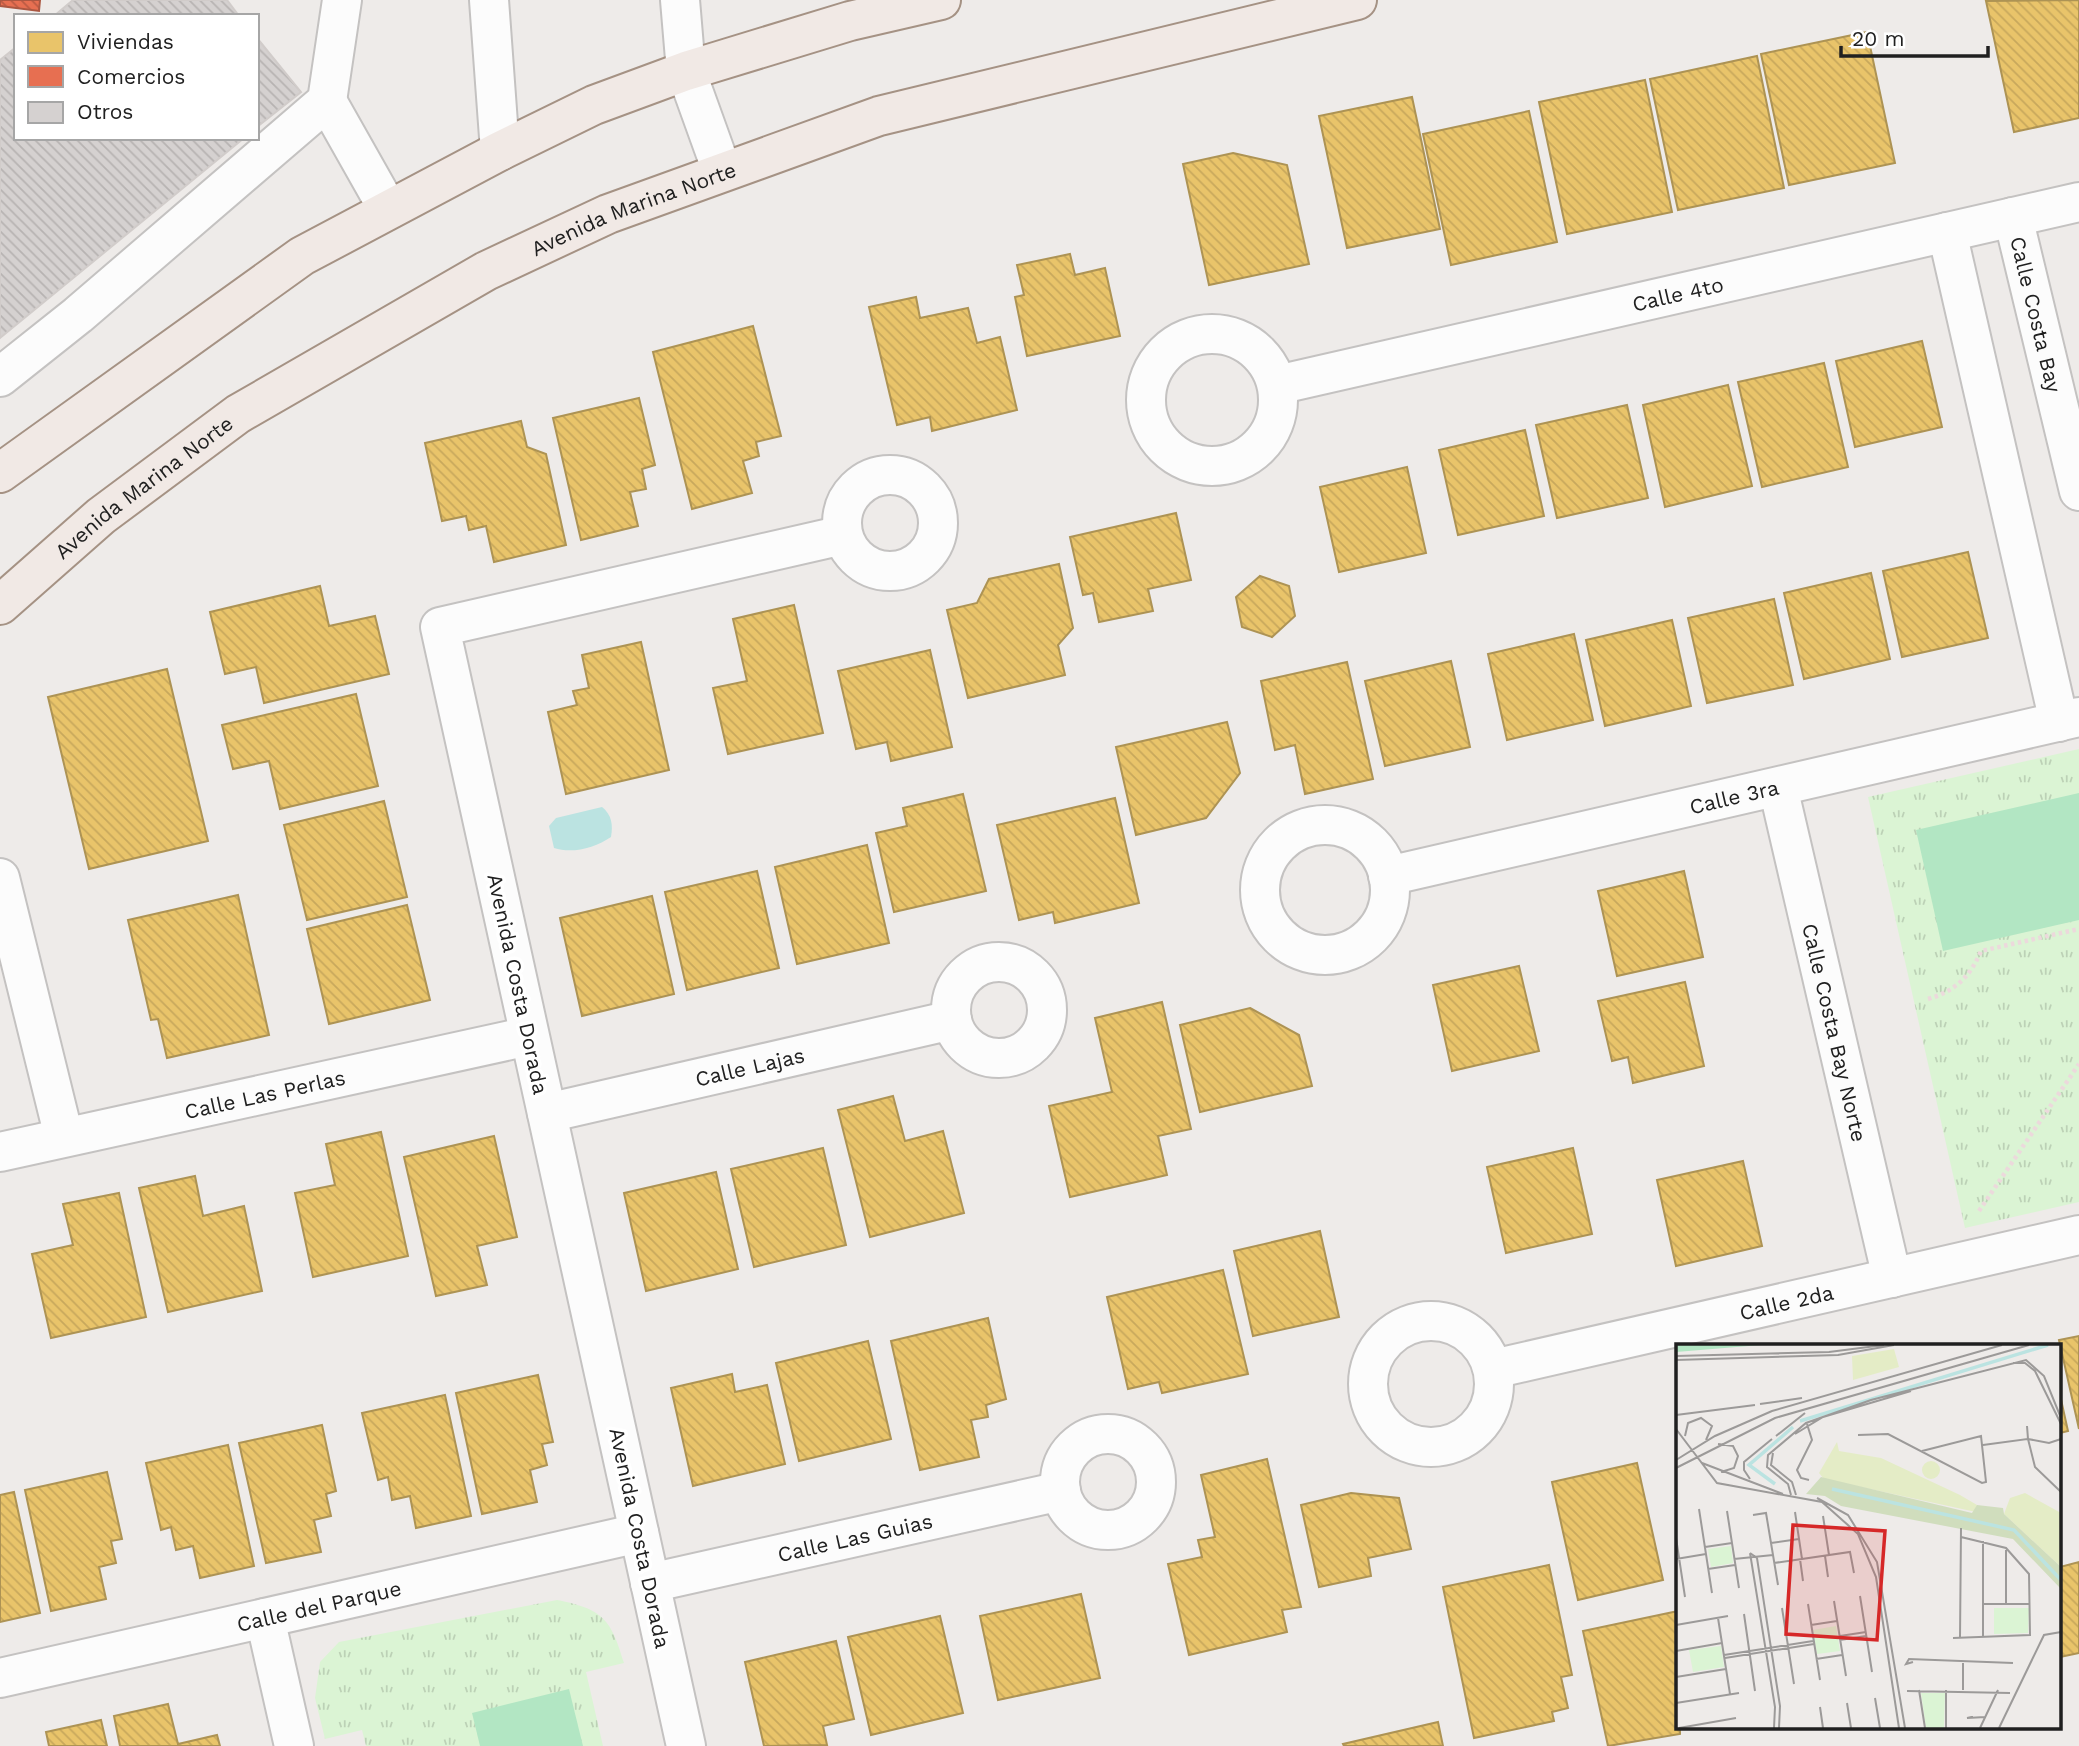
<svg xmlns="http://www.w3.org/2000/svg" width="2079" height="1746" font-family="'Work Sans',sans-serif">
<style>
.park{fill:url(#park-tufts)}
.pitch{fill:#b2e6c3}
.water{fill:#bbe3e1}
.homes{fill:url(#homes-back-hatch);stroke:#ad9354;stroke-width:2}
.shops{fill:url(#shops-back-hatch);stroke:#ab5742;stroke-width:2}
.building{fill:url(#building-back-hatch);stroke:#d1ccca;stroke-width:2}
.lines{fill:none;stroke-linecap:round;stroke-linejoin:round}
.minor-casing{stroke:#c4c2c1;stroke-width:42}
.major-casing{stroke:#a59284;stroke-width:42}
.path{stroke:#ecd9dc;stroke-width:4.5;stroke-dasharray:3.5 3.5;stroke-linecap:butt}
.minor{stroke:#fcfcfc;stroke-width:38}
.major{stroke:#f1e9e5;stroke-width:38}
.labels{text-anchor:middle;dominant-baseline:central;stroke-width:7;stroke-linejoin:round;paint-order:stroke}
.street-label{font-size:21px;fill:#202020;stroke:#fff}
.inset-river{fill:none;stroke:#bbe3e1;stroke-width:3.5}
.inset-road{fill:none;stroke:#9c9a99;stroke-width:2}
.view{fill:#d62828;fill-opacity:0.15;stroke:#d62828;stroke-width:3.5}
.inset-edge{fill:none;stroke:#202020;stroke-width:3.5}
</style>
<defs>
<pattern id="park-tufts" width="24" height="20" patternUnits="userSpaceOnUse" patternTransform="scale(1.75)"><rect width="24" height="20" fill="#dbf4d4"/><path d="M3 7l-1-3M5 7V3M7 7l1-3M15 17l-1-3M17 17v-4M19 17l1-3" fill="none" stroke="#bcd1b6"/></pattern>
<pattern id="homes-back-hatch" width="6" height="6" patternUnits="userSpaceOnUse" patternTransform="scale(1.75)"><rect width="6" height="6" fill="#e9c46a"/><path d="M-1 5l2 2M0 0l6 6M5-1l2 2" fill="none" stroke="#c8a85c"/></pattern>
<pattern id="shops-back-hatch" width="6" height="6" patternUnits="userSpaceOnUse" patternTransform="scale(1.75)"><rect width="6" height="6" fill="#e76f51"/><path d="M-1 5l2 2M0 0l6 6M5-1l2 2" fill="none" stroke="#bb5b43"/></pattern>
<pattern id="building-back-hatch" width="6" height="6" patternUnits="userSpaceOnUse" patternTransform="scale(1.75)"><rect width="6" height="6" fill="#d5d1d0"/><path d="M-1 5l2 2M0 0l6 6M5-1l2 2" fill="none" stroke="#b7b3b2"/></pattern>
</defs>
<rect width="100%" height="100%" fill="#eeebe9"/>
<g class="park">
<path d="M2079,749V1202L1965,1228L1868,797Z"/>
<path d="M557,1600C603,1609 611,1619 624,1663L586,1672L603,1746H366L362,1730L325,1739L315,1698L320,1662L339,1642Z"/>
</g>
<g class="pitch">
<path d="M2079,793V920L1943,951L1916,830Z"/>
<path d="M569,1689L583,1746H480L472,1713Z"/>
</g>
<path class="water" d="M602,807C612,815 613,825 611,837C595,848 572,854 554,848L549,826L556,818Z"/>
<g class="homes">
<path d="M2079,0V118L2014,132L1986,1Z"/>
<path d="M1867,32L1895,163L1789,185L1761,54Z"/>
<path d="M1757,56L1784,188L1678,210L1650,79Z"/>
<path d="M1645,80L1672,212L1567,234L1539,102Z"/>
<path d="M1412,97L1440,229L1347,248L1319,116Z"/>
<path d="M1529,111L1557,242L1451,265L1423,134Z"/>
<path d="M1233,153L1287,165L1309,264L1209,285L1183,164Z"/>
<path d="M1070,254L1075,275L1105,268L1120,336L1027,356L1015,297L1024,295L1017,265Z"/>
<path d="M916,297L920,318L968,308L977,343L1000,337L1017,410L932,431L930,417L897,425L869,307Z"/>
<path d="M753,326L781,436L756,442L759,456L743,461L752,493L692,509L653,352Z"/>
<path d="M1922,341L1942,427L1855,447L1836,361Z"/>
<path d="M1824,363L1848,467L1762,487L1738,382Z"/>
<path d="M1728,385L1752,486L1665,507L1643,405Z"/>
<path d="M639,398L655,465L642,469L646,489L630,492L638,526L581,540L553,418Z"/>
<path d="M1627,405L1648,498L1557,518L1536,425Z"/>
<path d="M521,421L527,447L546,454L566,545L494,562L486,526L469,530L466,516L442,521L425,443Z"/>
<path d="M1525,430L1544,516L1458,535L1439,450Z"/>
<path d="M1407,467L1426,553L1339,572L1320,487Z"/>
<path d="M1176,513L1191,580L1148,589L1153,611L1099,622L1093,593L1083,595L1070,537Z"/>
<path d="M1968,552L1988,638L1902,657L1883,571Z"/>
<path d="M1059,564L1073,628L1058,645L1065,675L968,698L947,610L977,603L989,579Z"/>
<path d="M1871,573L1890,659L1804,679L1784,593Z"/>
<path d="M1260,576L1289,586L1295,616L1272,637L1242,627L1236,597Z"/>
<path d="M320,586L329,626L375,616L389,674L264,703L256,667L225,674L210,612Z"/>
<path d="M1774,599L1793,685L1707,703L1688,618Z"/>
<path d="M794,605L823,733L728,754L713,688L747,681L733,619Z"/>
<path d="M1672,620L1691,706L1605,726L1586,640Z"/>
<path d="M1574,634L1593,720L1507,740L1488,654Z"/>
<path d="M641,642L669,770L566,794L548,712L577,705L573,691L589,688L582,655Z"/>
<path d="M930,650L952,747L891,761L887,742L856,749L838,671Z"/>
<path d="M1451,661L1470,747L1385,766L1365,681Z"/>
<path d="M1347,662L1373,779L1305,794L1295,745L1275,750L1261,681Z"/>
<path d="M167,669L208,841L89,869L48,697Z"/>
<path d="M356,694L378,786L280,809L269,761L233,769L222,725Z"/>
<path d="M1227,722L1240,773L1206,818L1136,835L1116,747Z"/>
<path d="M963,794L986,891L894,912L876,833L907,826L903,808Z"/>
<path d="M1115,798L1139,903L1055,923L1053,912L1019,920L997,825Z"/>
<path d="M384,801L407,897L307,920L284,825Z"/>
<path d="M867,845L889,943L797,964L775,867Z"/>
<path d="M757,871L779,968L687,990L665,892Z"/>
<path d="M1684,871L1703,957L1617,976L1598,891Z"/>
<path d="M238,895L269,1035L167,1058L158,1019L151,1020L128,920Z"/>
<path d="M652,896L674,994L582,1016L560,918Z"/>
<path d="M407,905L430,1000L329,1024L307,929Z"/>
<path d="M1519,966L1539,1051L1452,1071L1433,985Z"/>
<path d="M1685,982L1704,1066L1633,1083L1628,1057L1612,1061L1598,1001Z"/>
<path d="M1162,1002L1191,1129L1158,1136L1167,1175L1070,1197L1049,1106L1112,1092L1095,1018Z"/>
<path d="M1250,1008L1299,1035L1312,1086L1200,1112L1180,1025Z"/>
<path d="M893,1096L905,1141L943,1131L964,1213L870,1237L838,1110Z"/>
<path d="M381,1132L408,1256L313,1277L295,1193L335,1185L326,1144Z"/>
<path d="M494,1136L517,1237L477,1246L487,1285L436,1296L404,1157Z"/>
<path d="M823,1148L846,1245L754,1267L731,1169Z"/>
<path d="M1573,1148L1592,1234L1506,1253L1487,1167Z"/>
<path d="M1743,1161L1762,1246L1676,1266L1657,1180Z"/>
<path d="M716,1172L738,1269L646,1291L624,1193Z"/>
<path d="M195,1176L203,1216L244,1206L262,1291L168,1312L139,1188Z"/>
<path d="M119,1193L146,1317L51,1338L32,1254L73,1245L63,1204Z"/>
<path d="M1320,1231L1339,1317L1253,1336L1234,1251Z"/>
<path d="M1223,1270L1248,1374L1162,1393L1159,1382L1128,1389L1107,1297Z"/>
<path d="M988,1318L1006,1399L986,1405L988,1417L971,1420L979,1457L920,1470L891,1341Z"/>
<path d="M2079,1336V1429L2059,1340Z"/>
<path d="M868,1341L891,1439L799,1461L776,1363Z"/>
<path d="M732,1374L735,1392L767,1385L785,1464L693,1486L671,1388Z"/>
<path d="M538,1375L553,1442L542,1444L547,1465L530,1470L537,1502L482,1514L456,1393Z"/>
<path d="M445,1395L471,1516L416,1528L410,1496L392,1500L388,1477L378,1480L362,1413Z"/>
<path d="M2060,1395L2068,1431L2060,1433Z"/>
<path d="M322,1425L336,1491L326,1494L331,1516L314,1520L321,1552L266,1563L239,1443Z"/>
<path d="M228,1445L254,1566L200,1578L193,1546L176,1550L171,1527L161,1530L146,1463Z"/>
<path d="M1267,1459L1301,1607L1282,1610L1287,1632L1189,1655L1168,1564L1202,1557L1198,1540L1215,1537L1201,1475Z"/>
<path d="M1637,1463L1663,1580L1578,1600L1552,1482Z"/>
<path d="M107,1472L122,1539L111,1541L116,1563L99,1567L106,1599L51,1611L25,1490Z"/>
<path d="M14,1492L40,1613L0,1622V1495Z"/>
<path d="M1351,1493L1399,1498L1411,1549L1368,1558L1371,1576L1319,1587L1301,1505Z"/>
<path d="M2079,1562V1653L2060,1657V1567Z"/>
<path d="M1549,1565L1572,1675L1561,1677L1568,1708L1552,1712L1554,1721L1474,1738L1443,1587Z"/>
<path d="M1081,1594L1100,1678L998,1700L980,1616Z"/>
<path d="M1678,1611L1680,1734L1608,1746L1583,1631Z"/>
<path d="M940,1616L963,1713L871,1735L848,1637Z"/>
<path d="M836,1641L854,1719L823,1726L827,1745L764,1746L745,1662Z"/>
<path d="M168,1704L178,1744L217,1735L220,1746H120L114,1716Z"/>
<path d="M101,1720L107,1746H49L46,1732Z"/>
<path d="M1438,1722L1443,1746H1344L1343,1744Z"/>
</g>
<path class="shops" d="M0,0H40L39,11L0,6Z"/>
<g class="building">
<path d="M73,0H227L239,16H54Z"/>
<path d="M257,38L301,92L257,127Z"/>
<path d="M16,47V138H244L0,338V60Z"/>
</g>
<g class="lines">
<g class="minor-casing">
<g id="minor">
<path d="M489,0L500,151"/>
<path d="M680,0L686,71L722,171"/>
<path d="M327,101L388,209"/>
<path id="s1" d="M2013,217L2079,491"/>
<path d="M1947,232L2059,722"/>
<circle cx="1212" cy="400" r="66"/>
<path d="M0,377L78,315L327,101L342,0"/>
<path id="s2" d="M1277,385L2079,202"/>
<circle cx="890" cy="523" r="48"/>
<path id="s3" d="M1778,787L1892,1278"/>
<circle cx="1325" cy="890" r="65"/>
<path id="s4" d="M1388,876L2079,717"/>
<path d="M0,878L64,1137"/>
<circle cx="999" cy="1010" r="48"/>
<path id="s5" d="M547,1113L952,1020"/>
<path id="s6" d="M0,1152L529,1036"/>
<circle cx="1431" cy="1384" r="63"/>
<path id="s7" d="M1493,1369L2079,1235"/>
<circle cx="1108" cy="1482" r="48"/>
<path id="s8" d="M650,1583L1061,1491"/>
<path d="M265,1618L294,1746"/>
<path id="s9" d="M0,1678L639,1533"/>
<path d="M686,1746L440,627L843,535"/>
</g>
</g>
<g class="major-casing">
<g id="major">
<path d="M0,473L302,256L500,151L594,105L686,71L850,21L941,0"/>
<path id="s10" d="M0,605L101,516L238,414L486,271L608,214L879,116L1357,0"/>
</g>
</g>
<g class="path">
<path d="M1928,999C1955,991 1970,977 1981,951L2079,929"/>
<path d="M1979,1211L2079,1064"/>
</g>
<use href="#minor" class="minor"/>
<use href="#major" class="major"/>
</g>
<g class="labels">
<g class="street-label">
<text stroke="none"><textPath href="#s10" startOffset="752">Avenida Marina Norte</textPath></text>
<text stroke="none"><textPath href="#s2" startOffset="411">Calle 4to</textPath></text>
<text stroke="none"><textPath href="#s1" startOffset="100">Calle Costa Bay</textPath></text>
<text stroke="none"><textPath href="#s10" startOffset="186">Avenida Marina Norte</textPath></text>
<text stroke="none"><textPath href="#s4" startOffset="355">Calle 3ra</textPath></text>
<text transform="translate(518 984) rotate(78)">Avenida Costa Dorada</text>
<text stroke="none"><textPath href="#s3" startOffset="252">Calle Costa Bay Norte</textPath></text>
<text stroke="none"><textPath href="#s5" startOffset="208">Calle Lajas</textPath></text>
<text stroke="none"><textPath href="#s6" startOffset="271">Calle Las Perlas</textPath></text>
<text stroke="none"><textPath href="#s7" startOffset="301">Calle 2da</textPath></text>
<text stroke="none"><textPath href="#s8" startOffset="210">Calle Las Guias</textPath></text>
<text transform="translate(640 1538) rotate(78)">Avenida Costa Dorada</text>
<text stroke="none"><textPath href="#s9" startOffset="327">Calle del Parque</textPath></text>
</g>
</g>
<g transform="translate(1676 1344)">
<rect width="385" height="385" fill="#eeebe9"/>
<path d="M218,5L223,23L177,36L176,12ZM161,98L163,107L205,114L284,151L301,161L300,168L148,135L143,129ZM246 126a9 9 0 1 1 18 0a9 9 0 1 1-18 0ZM349,149L385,169V223L328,170L334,154Z" fill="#e4ecc6"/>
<path d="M145,133L296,169L301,161L327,164L328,170L385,223V245L337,195L165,162L149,152L130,150Z" fill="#d0ddbd"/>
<path d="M55,202L57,219L35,223L32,205ZM318,264H353L352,289L318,290ZM160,282L164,307L141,310L137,286ZM45,302L48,323L17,328L13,306ZM245,349H269L268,384H250Z" fill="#dbf4d4"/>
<path d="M0,1H85L0,8Z" fill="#b2e6c3"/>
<path class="inset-river" d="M124,77L372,1M99,140L73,121L117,83M156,145L338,186L385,236"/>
<path class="inset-road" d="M0,12L153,8L208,1M0,16L162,11L218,1M337,19H349L359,27L385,80M84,60L126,54M0,71L79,61M131,80L136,96L121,126L125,134L133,136M0,85L41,139L146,158L182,190L200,233L223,384M119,90L147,73L235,47M182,91L212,90L306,139L310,138L305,92L246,107M9,92L12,79L25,74L36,82L30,96M100,92L129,69M385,95L373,99L352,95L359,123L385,148M42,100L57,102L62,112L58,124L45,128M307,101L352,95L351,82M97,109L95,121L116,138L120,151M0,116L39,92L96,67L326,1M26,119L107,150M0,124L99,74L353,1M74,135L68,126V118L96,95M115,151L112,140L91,123L92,111L130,79L195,56L350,16L368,32L385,74M141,154L172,171L201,218L229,384M23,165L36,249M51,167L63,244M119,168L126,215M77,171L90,169L102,241M147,172L153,211M0,194L9,253M95,199L123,195M29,203L56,199M74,209L81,214L104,362L103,384M74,209L99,363L98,384M149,212L152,233M0,215L30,210M58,215L97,211M124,215L127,237M98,219L174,208L178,229M32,225L59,221M184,252L196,328M158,257L170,332M132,260L144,336M307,260H354M330,260V206M106,264L118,340M68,270L79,347M42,274L54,350M0,281L52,272M135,281L161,277M164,292L190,288M307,293V197M277,294L354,291L353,230L330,204L285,193M284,294L285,184M164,296L190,292M0,307L46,299M48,311L137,297M49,314L138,300M140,315L166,311M237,318L230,320L233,315L337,319M287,319V346M0,333L50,325M243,346L249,384M231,347L334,349M199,354L204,384M0,359L63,349M171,359L175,384M144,363L147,384M297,373L291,374L309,373M3,384L60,374M270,384V346M304,384L322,346M323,384L368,291L385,288"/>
<path class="view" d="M117,181L209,187L201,296L110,290Z"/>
<rect width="385" height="385" class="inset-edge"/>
</g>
<rect x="14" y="14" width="245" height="126" fill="#ffffff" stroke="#a6a6a6" stroke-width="2"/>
<rect x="28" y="32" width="35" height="21" fill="#e9c46a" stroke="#a6a6a6" stroke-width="2"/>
<text x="77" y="49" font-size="21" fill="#202020">Viviendas</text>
<rect x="28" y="66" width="35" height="21" fill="#e76f51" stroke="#a6a6a6" stroke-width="2"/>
<text x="77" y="84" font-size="21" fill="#202020">Comercios</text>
<rect x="28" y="102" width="35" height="21" fill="#d5d1d0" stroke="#a6a6a6" stroke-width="2"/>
<text x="77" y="119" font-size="21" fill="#202020">Otros</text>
<path d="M1841 46v10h147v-10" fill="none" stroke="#202020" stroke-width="3.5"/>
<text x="1852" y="46" font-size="21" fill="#202020" stroke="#ffffff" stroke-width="5" paint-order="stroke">20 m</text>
</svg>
